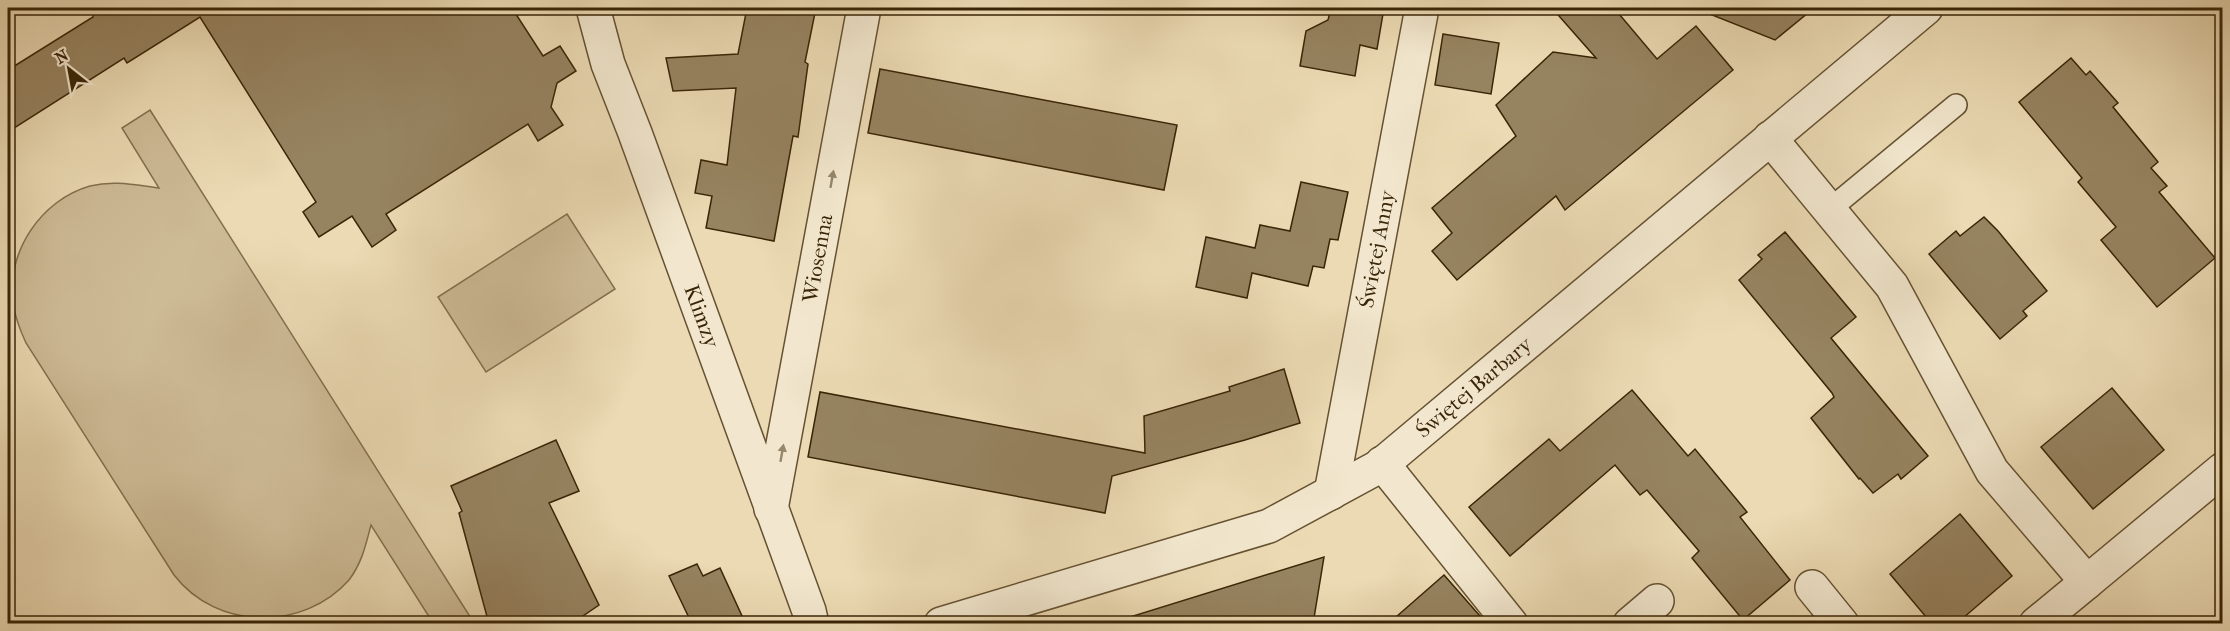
<svg xmlns="http://www.w3.org/2000/svg" width="2230" height="631" font-family="'IM FELL French Canon',serif">
<style>
.green{fill:#cdbb96;stroke:#83704e;stroke-width:1.5}
.building{fill:#968360;stroke:#392507;stroke-width:1.5}
.lines{fill:none;stroke-linecap:round;stroke-linejoin:round}
.service-casing{stroke:#665232;stroke-width:24}
.minor-casing{stroke:#665232;stroke-width:36}
.service{stroke:#f2e7ce;stroke-width:21}
.minor{stroke:#f2e7ce;stroke-width:33}
.oneway{fill:#96866a}
.labels{text-anchor:middle;dominant-baseline:central;stroke-width:6;stroke-linejoin:round;paint-order:stroke}
.street-label{font-size:21px;fill:#392507;stroke:#f2e7ce}
</style>
<rect width="100%" height="100%" fill="#ebdab3"/>
<filter id="stains"><feTurbulence type="fractalNoise" baseFrequency=".00333" numOctaves="4"/><feColorMatrix values="0 0 0 0 .2 0 0 0 0 .09 0 0 0 0 .02 0 0 0 .5 -.17"/></filter>
<radialGradient id="worn" r=".72"><stop offset=".6" stop-color="#630" stop-opacity="0"/><stop offset="1" stop-color="#630" stop-opacity=".3"/></radialGradient>
<g class="green">
<path d="M150,110L474,623H433L371,525C366,544 362,563 349,580C304,631 217,631 174,575L26,343C20,330 15,317 13,303C6,252 41,200 90,186C114,180 135,185 159,188L122,128Z"/>
<path d="M567,214L615,289L486,372L438,297Z"/>
</g>
<g class="building">
<path d="M95,8H512L543,56L560,46L576,71L557,83L551,107L563,125L538,141L528,124L386,214L396,230L372,247L352,216L319,237L303,212L316,202L200,17L127,63L124,58L8,132V70L93,17Z"/>
<path d="M747,8H816L805,62L808,64L798,137L793,136L774,241L706,228L712,196L695,193L701,160L727,165L736,88L673,91L666,58L738,54Z"/>
<path d="M1331,8H1384L1377,49L1360,45L1355,76L1300,66L1306,31L1328,20Z"/>
<path d="M1552,8H1614L1657,59L1696,26L1733,70L1565,210L1556,196L1457,280L1432,251L1452,233L1432,208L1516,136L1496,105L1553,52L1596,58Z"/>
<path d="M1698,8H1814L1775,40L1697,9Z"/>
<path d="M1443,34L1499,43L1491,94L1435,85Z"/>
<path d="M2071,58L2086,75L2090,71L2118,103L2113,107L2158,162L2151,168L2167,186L2159,192L2215,258L2157,307L2101,240L2116,227L2078,182L2082,178L2019,102Z"/>
<path d="M880,69L1177,125L1164,190L868,133Z"/>
<path d="M1301,182L1348,192L1338,240L1330,239L1324,268L1313,266L1308,286L1252,273L1247,298L1196,287L1206,237L1255,248L1260,225L1290,231Z"/>
<path d="M1984,217L1998,231L2047,291L2023,311L2027,316L2000,339L1929,254L1956,231L1960,236Z"/>
<path d="M1785,232L1856,317L1831,338L1928,456L1901,479L1898,474L1873,493L1860,478L1859,479L1811,418L1834,397L1832,393L1739,280L1762,259L1758,255Z"/>
<path d="M1284,369L1300,423L1245,440L1112,476L1105,513L808,457L820,392L1145,453L1144,416L1230,391L1229,387Z"/>
<path d="M2112,388L2164,450L2093,509L2041,447Z"/>
<path d="M1632,390L1688,456L1695,449L1747,512L1740,517L1790,580L1743,620L1692,558L1699,551L1647,490L1640,495L1615,465L1510,556L1469,507L1549,439L1560,451Z"/>
<path d="M556,440L579,491L549,503L599,605L571,624H489L459,513L462,511L451,486Z"/>
<path d="M1960,514L2012,576L1956,624H1932L1890,574Z"/>
<path d="M1324,557L1313,624H1131L1130,617Z"/>
<path d="M697,564L703,576L720,568L742,616L725,624H692L669,576Z"/>
<path d="M1444,575L1487,624H1388Z"/>
</g>
<g class="lines">
<g class="service-casing">
<path id="service" d="M1829,210L1956,105"/>
</g>
<g class="minor-casing">
<g id="minor">
<path id="s1" d="M593,8L608,64L635,133L809,611L812,624"/>
<path d="M1770,138L1892,286L1992,471L2087,582L2222,470"/>
<path d="M1382,463L1511,624"/>
<path id="s2" d="M1331,493L1422,8"/>
<path id="s3" d="M771,509L864,8"/>
<path d="M1812,587L1842,624"/>
<path id="s4" d="M941,624L1269,526L1380,466L1926,8"/>
<path d="M1630,624L1657,601"/>
<path d="M2036,624L2087,582"/>
</g>
</g>
<use href="#service" class="service"/>
<use href="#minor" class="minor"/>
</g>
<defs><path id="oneway-solid" d="M-6-.8H1V-3.2L6.5 0L1 3.2V.8H-6Z" transform="scale(1.5)"/></defs>
<g class="oneway">
<use href="#oneway-solid" transform="translate(832 179) rotate(-80)"/>
<use href="#oneway-solid" transform="translate(782 453) rotate(-80)"/>
</g>
<g class="labels">
<g class="street-label">
<text stroke="none"><textPath href="#s2" startOffset="248">Świętej Anny</textPath></text>
<text stroke="none"><textPath href="#s3" startOffset="255">Wiosenna</textPath></text>
<text stroke="none"><textPath href="#s1" startOffset="327">Klimzy</textPath></text>
<text stroke="none"><textPath href="#s4" startOffset="591">Świętej Barbary</textPath></text>
</g>
</g>
<rect width="2230" height="631" fill="none" stroke="#ebdab3" stroke-width="30"/>
<rect x="9" y="9" width="2212" height="613" fill="none" stroke="#392507" stroke-width="3"/>
<rect x="15" y="15" width="2200" height="601" fill="none" stroke="#392507" stroke-width="1.5"/>
<g transform="translate(69 69) rotate(329)" stroke="#f2e7ce" stroke-width="4.5" paint-order="stroke">
<path d="M0-4.5L10 22L0 15L-10 22Z" fill="#392507"/>
<text y="-9" font-size="16" font-weight="bold" text-anchor="middle" fill="#392507">N</text>
</g>
<rect width="100%" height="100%" filter="url(#stains)"/>
<rect width="100%" height="100%" fill="url(#worn)"/>
</svg>
